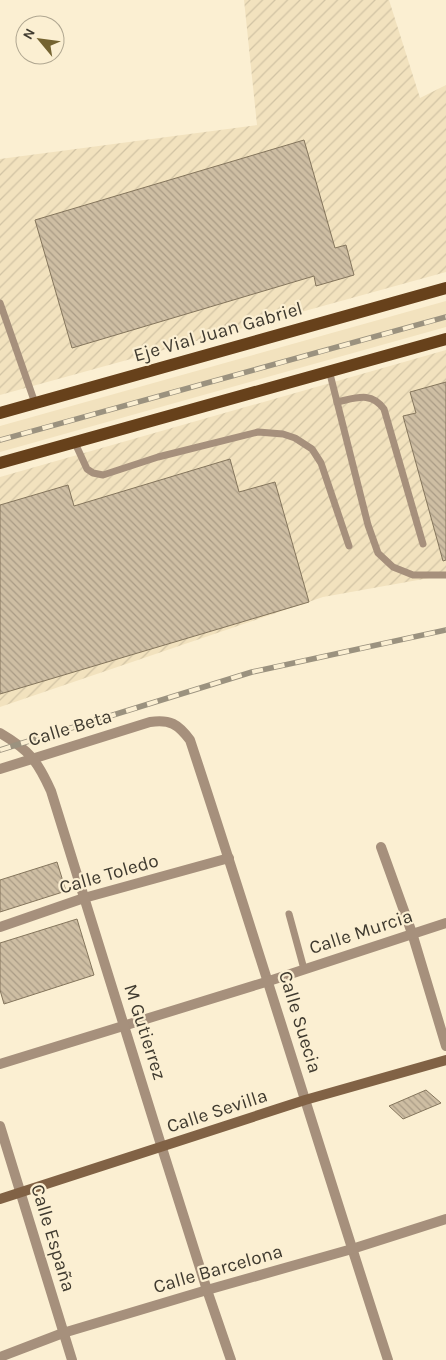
<svg xmlns="http://www.w3.org/2000/svg" width="446" height="1360" font-family="Karla,sans-serif">
<style>
.built{fill:#f2e2be}
.industrial{fill:url(#industrial-furrows)}
.building{fill:url(#building-back-hatch);stroke:#84755c}
.lines{fill:none;stroke-linecap:round;stroke-linejoin:round}
.service{stroke:#a6907c;stroke-width:7}
.minor{stroke:#a6907c;stroke-width:10}
.tertiary{stroke:#a6907c;stroke-width:10}
.secondary{stroke:#816245;stroke-width:10}
.primary{stroke:#67411b;stroke-width:12}
.rail-casing{stroke:#9b927f;stroke-width:5.5}
.rail{stroke:#fbefd2;stroke-width:4;stroke-dasharray:11;stroke-linecap:butt}
.labels{text-anchor:middle;dominant-baseline:central;stroke-width:4.5;stroke-linejoin:round;paint-order:stroke}
.street-label{font-size:19px;fill:#3f3a2f;stroke:#fbefd2}
</style>
<defs>
<pattern id="industrial-furrows" width="10" height="10" patternUnits="userSpaceOnUse" patternTransform="scale(1.25)"><rect width="10" height="10" fill="#f2e2be"/><path d="M-1 1l2-2M0 10L10 0M9 11l2-2" fill="none" stroke="#d1c3a4"/></pattern>
<pattern id="building-back-hatch" width="6" height="6" patternUnits="userSpaceOnUse" patternTransform="scale(1.25)"><rect width="6" height="6" fill="#cebea3"/><path d="M-1 5l2 2M0 0l6 6M5-1l2 2" fill="none" stroke="#a99b85"/></pattern>
</defs>
<rect width="100%" height="100%" fill="#fbefd2"/>
<path class="built" d="M446,301V327L0,452V426Z"/>
<g class="industrial">
<path d="M244,0H389L420,98L446,85V272L0,395V159L257,125Z"/>
<path d="M446,350V575L323,597L0,707V477Z"/>
</g>
<g class="building">
<path d="M304,140L335,248L346,245L354,275L316,286L314,276L72,348L35,220Z"/>
<path d="M446,382V560L443,561L403,416L416,413L410,392Z"/>
<path d="M230,459L239,492L275,482L309,602L0,694V505L68,485L74,506Z"/>
<path d="M57,862L66,891L0,912V880Z"/>
<path d="M77,919L94,975L4,1004L0,990V943Z"/>
<path d="M426,1090L441,1103L403,1119L389,1106Z"/>
</g>
<g class="lines">
<g class="service">
<path d="M0,303L35,403"/>
<path d="M329,370L368,525L378,553L393,567L413,575H446"/>
<path d="M337,402C356,398 371,391 384,409L423,544"/>
<path d="M75,443L87,469L93,473L103,475L158,457L258,432L283,434L295,438L312,449L321,463L349,546"/>
<path d="M289,914L304,969"/>
</g>
<g class="minor">
<path d="M0,769L150,722C170,719 178,724 190,740C258,946 321,1154 388,1360"/>
<path d="M381,847L412,933L446,1046"/>
<path d="M0,927L84,898L229,858"/>
<path d="M0,1064L269,981L446,923"/>
<path d="M0,1126L72,1360"/>
<path d="M162,1148L207,1290L231,1360"/>
<path d="M0,1357L63,1333L207,1290L352,1249L446,1219"/>
</g>
<path class="tertiary" d="M0,733C29,750 37,760 51,791L162,1148"/>
<path class="secondary" d="M0,1199L305,1100L446,1060"/>
<g class="primary">
<path d="M0,413L446,288"/>
<path d="M0,463L446,339"/>
</g>
<g class="rail-casing">
<g id="rail">
<path d="M0,440L446,317"/>
<path d="M0,750L252,672L446,630"/>
</g>
</g>
<use href="#rail" class="rail"/>
</g>
<g class="labels">
<g class="street-label">
<text transform="translate(218 332) rotate(-16)">Eje Vial Juan Gabriel</text>
<text transform="translate(70 728) rotate(-17)">Calle Beta</text>
<text transform="translate(109 874) rotate(-16)">Calle Toledo</text>
<text transform="translate(361 932) rotate(-18)">Calle Murcia</text>
<text transform="translate(300 1022) rotate(73)">Calle Suecia</text>
<text transform="translate(145 1032) rotate(72)">M Gutierrez</text>
<text transform="translate(217 1111) rotate(-18)">Calle Sevilla</text>
<text transform="translate(53 1238) rotate(73)">Calle España</text>
<text transform="translate(218 1269) rotate(-16)">Calle Barcelona</text>
</g>
</g>
<g transform="translate(40 40) rotate(299)"><circle r="24" fill="#fbefd2" stroke="#b0a791"/>
<path d="M0-4L9 19L0 12L-9 19Z" fill="#746331"/>
<text y="-8" font-size="14" font-weight="bold" text-anchor="middle" fill="#3f3a2f">N</text>
</g>
</svg>
